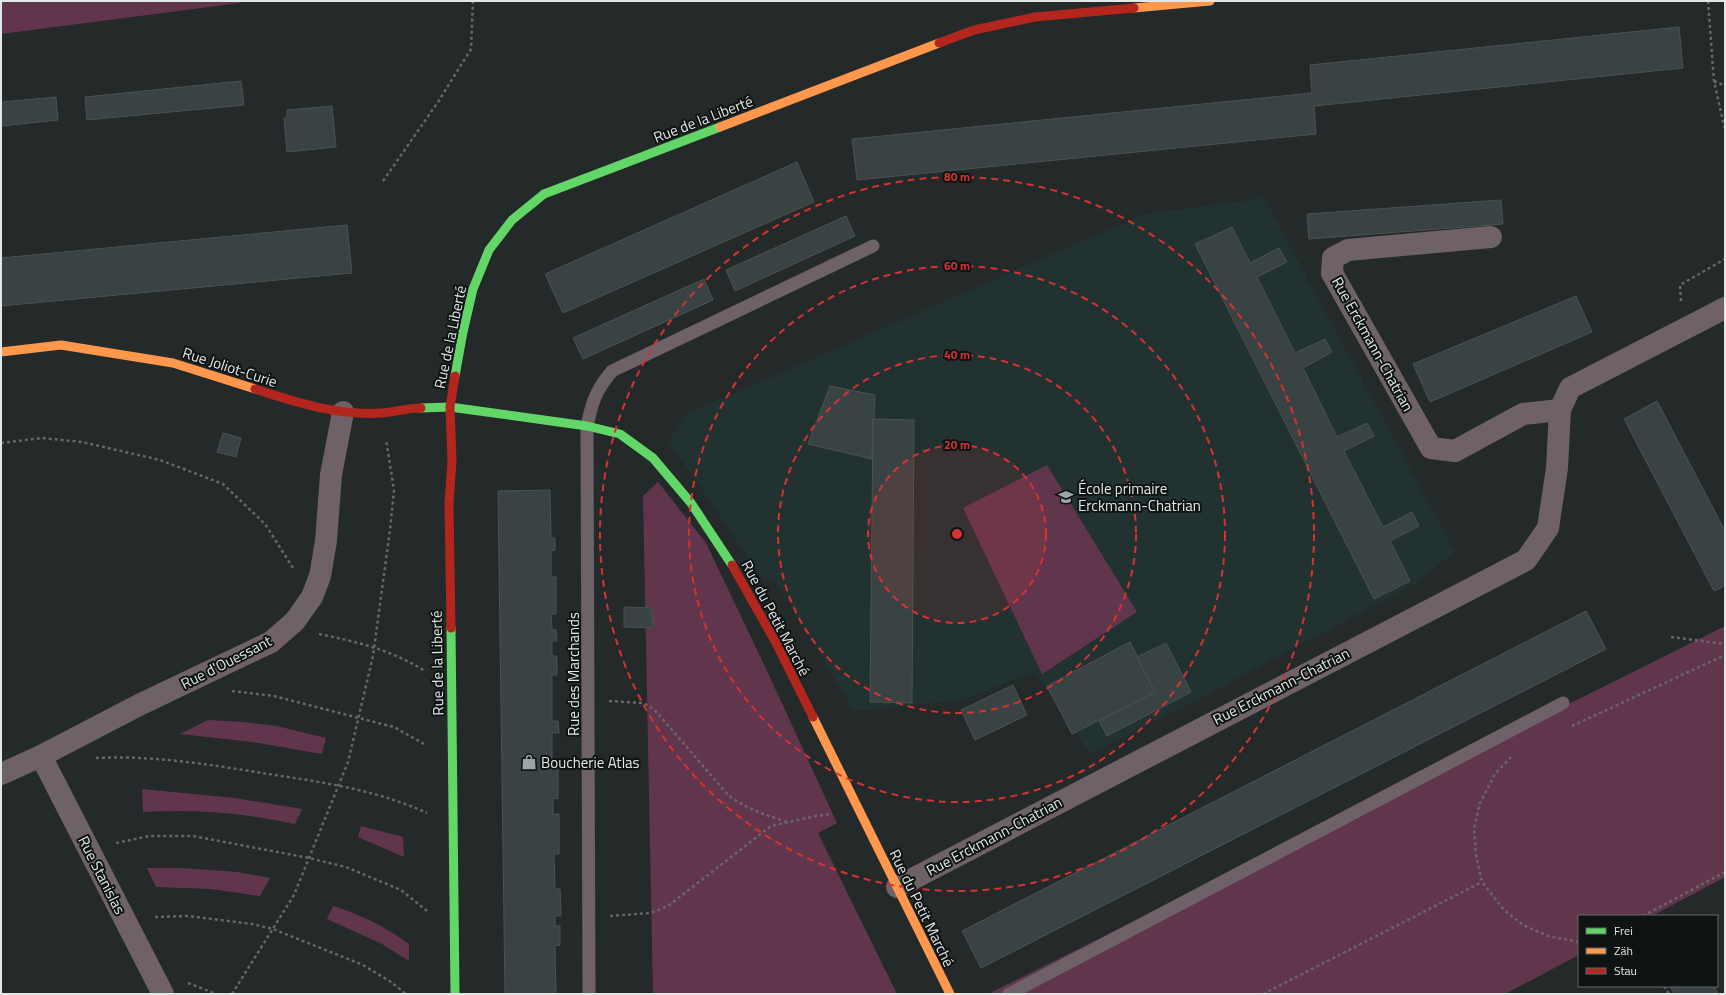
<svg xmlns="http://www.w3.org/2000/svg" width="1726" height="995" font-family="'Titillium Web',sans-serif">
<style>
.built{fill:#213231}
.green{fill:#61364d}
.building{fill:#3a4343;stroke:#4d5151}
.lines{fill:none;stroke-linecap:round;stroke-linejoin:round}
.path{stroke:#6b656a;stroke-width:2.5;stroke-dasharray:3 3;stroke-linecap:butt}
.lane{stroke:#6e6168;stroke-width:13}
.street{stroke:#6e6168;stroke-width:22}
.fast{stroke:#63d668;stroke-width:9}
.slow{stroke:#ff974d;stroke-width:9}
.jam{stroke:#b3261e;stroke-width:9}
.ring{fill:none;stroke:#d73232;stroke-width:2;stroke-dasharray:7 5}
.labels{text-anchor:middle;dominant-baseline:central;stroke-width:4;stroke-linejoin:round;paint-order:stroke}
.street-label{font-size:15px;fill:#e1e8e7;stroke:#0e1313}
.poi-label{font-size:15px;fill:#e1e8e7;stroke:#0e1313;text-anchor:start}
.centre{fill:#d73232;stroke:#0e1313;stroke-width:2}
.ring-label{font-size:12px;text-anchor:middle;font-weight:bold;fill:#d73232;stroke:#0e1313;stroke-width:4;stroke-linejoin:round;paint-order:stroke}
</style>
<rect width="100%" height="100%" fill="#242929"/>
<path class="built" d="M1264,198L1455,552L1414,584L1205,696L1090,754L1035,672L962,700L854,711L774,579L764,581L669,442L684,415L1145,214Z"/>
<g class="green">
<path d="M1,1H240V3L1,34Z"/>
<path d="M1047,465L1137,612L1042,674L963,508Z"/>
<path d="M658,482L706,543L768,673L837,823L818,833L897,994H653L643,496Z"/>
<path d="M1725,626V877L1652,916H1579V955L1505,994H988Z"/>
<path d="M208,720L244,722L277,726L326,738L322,754L252,742L180,734Z"/>
<path d="M142,789L235,798L302,809L295,824C242,813 197,809 143,812Z"/>
<path d="M361,826L403,837L404,857L358,837Z"/>
<path d="M181,868L238,872L270,878L260,896L211,889L156,887L147,868Z"/>
<path d="M333,906C364,916 382,925 409,944V961L382,944L327,919Z"/>
</g>
<g class="building">
<path d="M1679,27L1683,68L1314,106L1316,134L857,180L852,139L1312,93L1310,65Z"/>
<path d="M241,81L244,105L87,120L85,97Z"/>
<path d="M56,97L58,120L1,126V102Z"/>
<path d="M332,106L336,147L287,152L284,118H287V110Z"/>
<path d="M797,162L814,202L563,313L545,274Z"/>
<path d="M1501,200L1503,224L1309,239L1307,214Z"/>
<path d="M846,216L855,236L735,291L726,270Z"/>
<path d="M347,225L352,273L1,306V258Z"/>
<path d="M1232,227L1250,263L1279,248L1287,262L1257,277L1295,353L1325,339L1332,352L1303,368L1337,437L1367,423L1374,436L1344,451L1383,527L1412,512L1419,526L1390,541L1410,581L1374,599L1195,244Z"/>
<path d="M704,279L713,300L583,359L573,338Z"/>
<path d="M1576,296L1592,332L1430,402L1413,364Z"/>
<path d="M830,386L875,395L874,419H873L872,459L808,444Z"/>
<path d="M1657,401L1725,531V586L1714,591L1624,419Z"/>
<path d="M873,419L914,420L912,703L870,702Z"/>
<path d="M223,433L241,438L236,457L217,452Z"/>
<path d="M550,490L551,538H555V550L551,551V577H556V614H551L552,630H556L557,641H552V656H557V675H552V721H558L559,733H552V762H558V799L553,798V814H559V854H554L555,889H560L561,916H555V926H560V945L555,946L556,994H505L498,491Z"/>
<path d="M624,607L652,608L653,628L624,627Z"/>
<path d="M1586,611L1606,649L981,968L962,931Z"/>
<path d="M1130,642L1155,692L1072,734L1047,686Z"/>
<path d="M1166,643L1191,692L1107,736L1099,721L1155,692L1137,657Z"/>
<path d="M1013,685L1027,715L975,740L961,710Z"/>
<path d="M1670,986H1714L1718,994H1674Z"/>
</g>
<g class="lines">
<g class="path">
<path d="M1708,1L1714,81L1725,130"/>
<path d="M1714,81L1725,86"/>
<path d="M383,181L438,102L471,49L473,1"/>
<path d="M1681,301L1680,285L1725,259"/>
<path d="M1,443L42,438L82,442L160,460L223,484L265,524L293,568"/>
<path d="M319,634C358,642 391,650 425,671"/>
<path d="M1671,637L1725,644"/>
<path d="M232,691L274,696L394,727L424,744"/>
<path d="M609,701L643,703L654,709L729,796C747,809 766,815 787,822"/>
<path d="M1572,726L1725,655"/>
<path d="M1511,757L1495,774L1480,803L1474,828L1476,855L1482,882L1504,910L1523,925L1548,936L1579,942"/>
<path d="M96,758C151,755 214,765 268,774C322,782 377,790 427,813"/>
<path d="M116,843L149,836H193L309,858L346,867L401,890L427,911"/>
<path d="M610,916L651,913L668,906L771,826L816,816L831,814"/>
<path d="M1643,916L1725,872"/>
<path d="M155,917L188,916L252,924L273,929L363,965L391,982L406,994"/>
<path d="M188,983L216,994"/>
<path d="M1664,986L1669,994"/>
<path d="M232,994L294,895L348,762L373,656L390,530L394,490L386,439"/>
<path d="M1263,994L1482,882"/>
</g>
<g class="lane">
<path d="M589,994L587,426C592,402 596,390 612,371L873,246"/>
<path d="M1009,994L1563,703"/>
</g>
<g class="street">
<path d="M1491,237L1348,250L1333,258L1332,273L1431,448L1455,451L1523,414L1560,410"/>
<path d="M41,756L163,994"/>
<path d="M1,774L41,756L139,705L271,642L295,621L312,597L320,576L326,541L331,475L343,412"/>
<path d="M897,887L1526,560L1548,528L1557,468L1560,410L1570,388L1725,308"/>
</g>
<g class="fast">
<path d="M455,376L463,332L473,289L489,250L512,220L544,194L720,127"/>
<path d="M421,408L450,407L587,426L620,434L653,458L691,503L732,565"/>
<path d="M451,628L455,994"/>
</g>
<g class="slow">
<path d="M1134,8L1210,1"/>
<path d="M720,127L939,43"/>
<path d="M1,352L61,345L173,363L255,389"/>
<path d="M813,717L950,994"/>
</g>
<g class="jam">
<path d="M939,43L974,30L1035,17L1134,8"/>
<path d="M255,389C295,402 338,416 381,413C395,412 407,408 421,408"/>
<path d="M732,565L775,641L813,717"/>
<path d="M451,628L449,503L452,461L450,407L455,376"/>
</g>
</g>
<circle cx="957" cy="534" r="89" fill="#d73232" fill-opacity=".12"/>
<g class="ring">
<circle cx="957" cy="534" r="89"/>
<circle cx="957" cy="534" r="179"/>
<circle cx="957" cy="534" r="268"/>
<circle cx="957" cy="534" r="357"/>
</g>
<defs>
<g id="school-bare" transform="scale(1.2)"><path d="M0-5L7-2L0 1L-7-2ZM-4 1L0 2.5L4 1V4Q0 6-4 4Z" fill="#9fa5a4" stroke="#0e1313" stroke-width="2.5" paint-order="stroke"/></g>
<g id="shop-bare" transform="scale(1.2)"><path d="M-5-2.5h2.3a2.7 3.5 0 0 1 5.4 0H5L5.5 6h-11ZM-1.5-2.5h3a1.5 2.3 0 0 0-3 0Z" fill="#9fa5a4" stroke="#0e1313" stroke-width="2.5" paint-order="stroke"/></g>
</defs>
<g fill-rule="evenodd">
<use href="#school-bare" x="1066" y="497"/>
<use href="#shop-bare" x="529" y="762"/>
</g>
<g class="labels">
<g class="street-label">
<text transform="translate(703 119) rotate(-21)">Rue de la Liberté</text>
<text transform="translate(450 337) rotate(-78)">Rue de la Liberté</text>
<text transform="translate(1373 344) rotate(61)">Rue Erckmann-Chatrian</text>
<text transform="translate(230 367) rotate(18)">Rue Joliot-Curie</text>
<text transform="translate(776 618) rotate(62)">Rue du Petit Marché</text>
<text transform="translate(226 662) rotate(-27)">Rue d'Ouessant</text>
<text transform="translate(437 663) rotate(-91)">Rue de la Liberté</text>
<text transform="translate(573 674) rotate(-90)">Rue des Marchands</text>
<text transform="translate(1281 686) rotate(-27)">Rue Erckmann-Chatrian</text>
<text transform="translate(994 836) rotate(-28)">Rue Erckmann-Chatrian</text>
<text transform="translate(102 875) rotate(63)">Rue Stanislas</text>
<text transform="translate(922 908) rotate(64)">Rue du Petit Marché</text>
</g>
<g class="poi-label">
<text x="1078" y="488">École primaire<tspan x="1078" dy="17">Erckmann-Chatrian</tspan></text>
<text x="541" y="762">Boucherie Atlas</text>
</g>
</g>
<circle cx="957" cy="534" r="6" class="centre"/>
<g class="ring-label">
<text x="957" y="181">80 m</text>
<text x="957" y="270">60 m</text>
<text x="957" y="359">40 m</text>
<text x="957" y="449">20 m</text>
</g>
<rect width="1726" height="995" fill="none" stroke="#e1e8e7" stroke-width="4"/>
<rect x="1578" y="915" width="140" height="72" fill="#0e1313" stroke="#626868"/>
<rect x="1586" y="928" width="20" height="6" fill="#63d668" stroke="#626868"/>
<text x="1614" y="935" font-size="12" fill="#e1e8e7">Frei</text>
<rect x="1586" y="948" width="20" height="6" fill="#ff974d" stroke="#626868"/>
<text x="1614" y="955" font-size="12" fill="#e1e8e7">Zäh</text>
<rect x="1586" y="968" width="20" height="6" fill="#b3261e" stroke="#626868"/>
<text x="1614" y="975" font-size="12" fill="#e1e8e7">Stau</text>
</svg>
